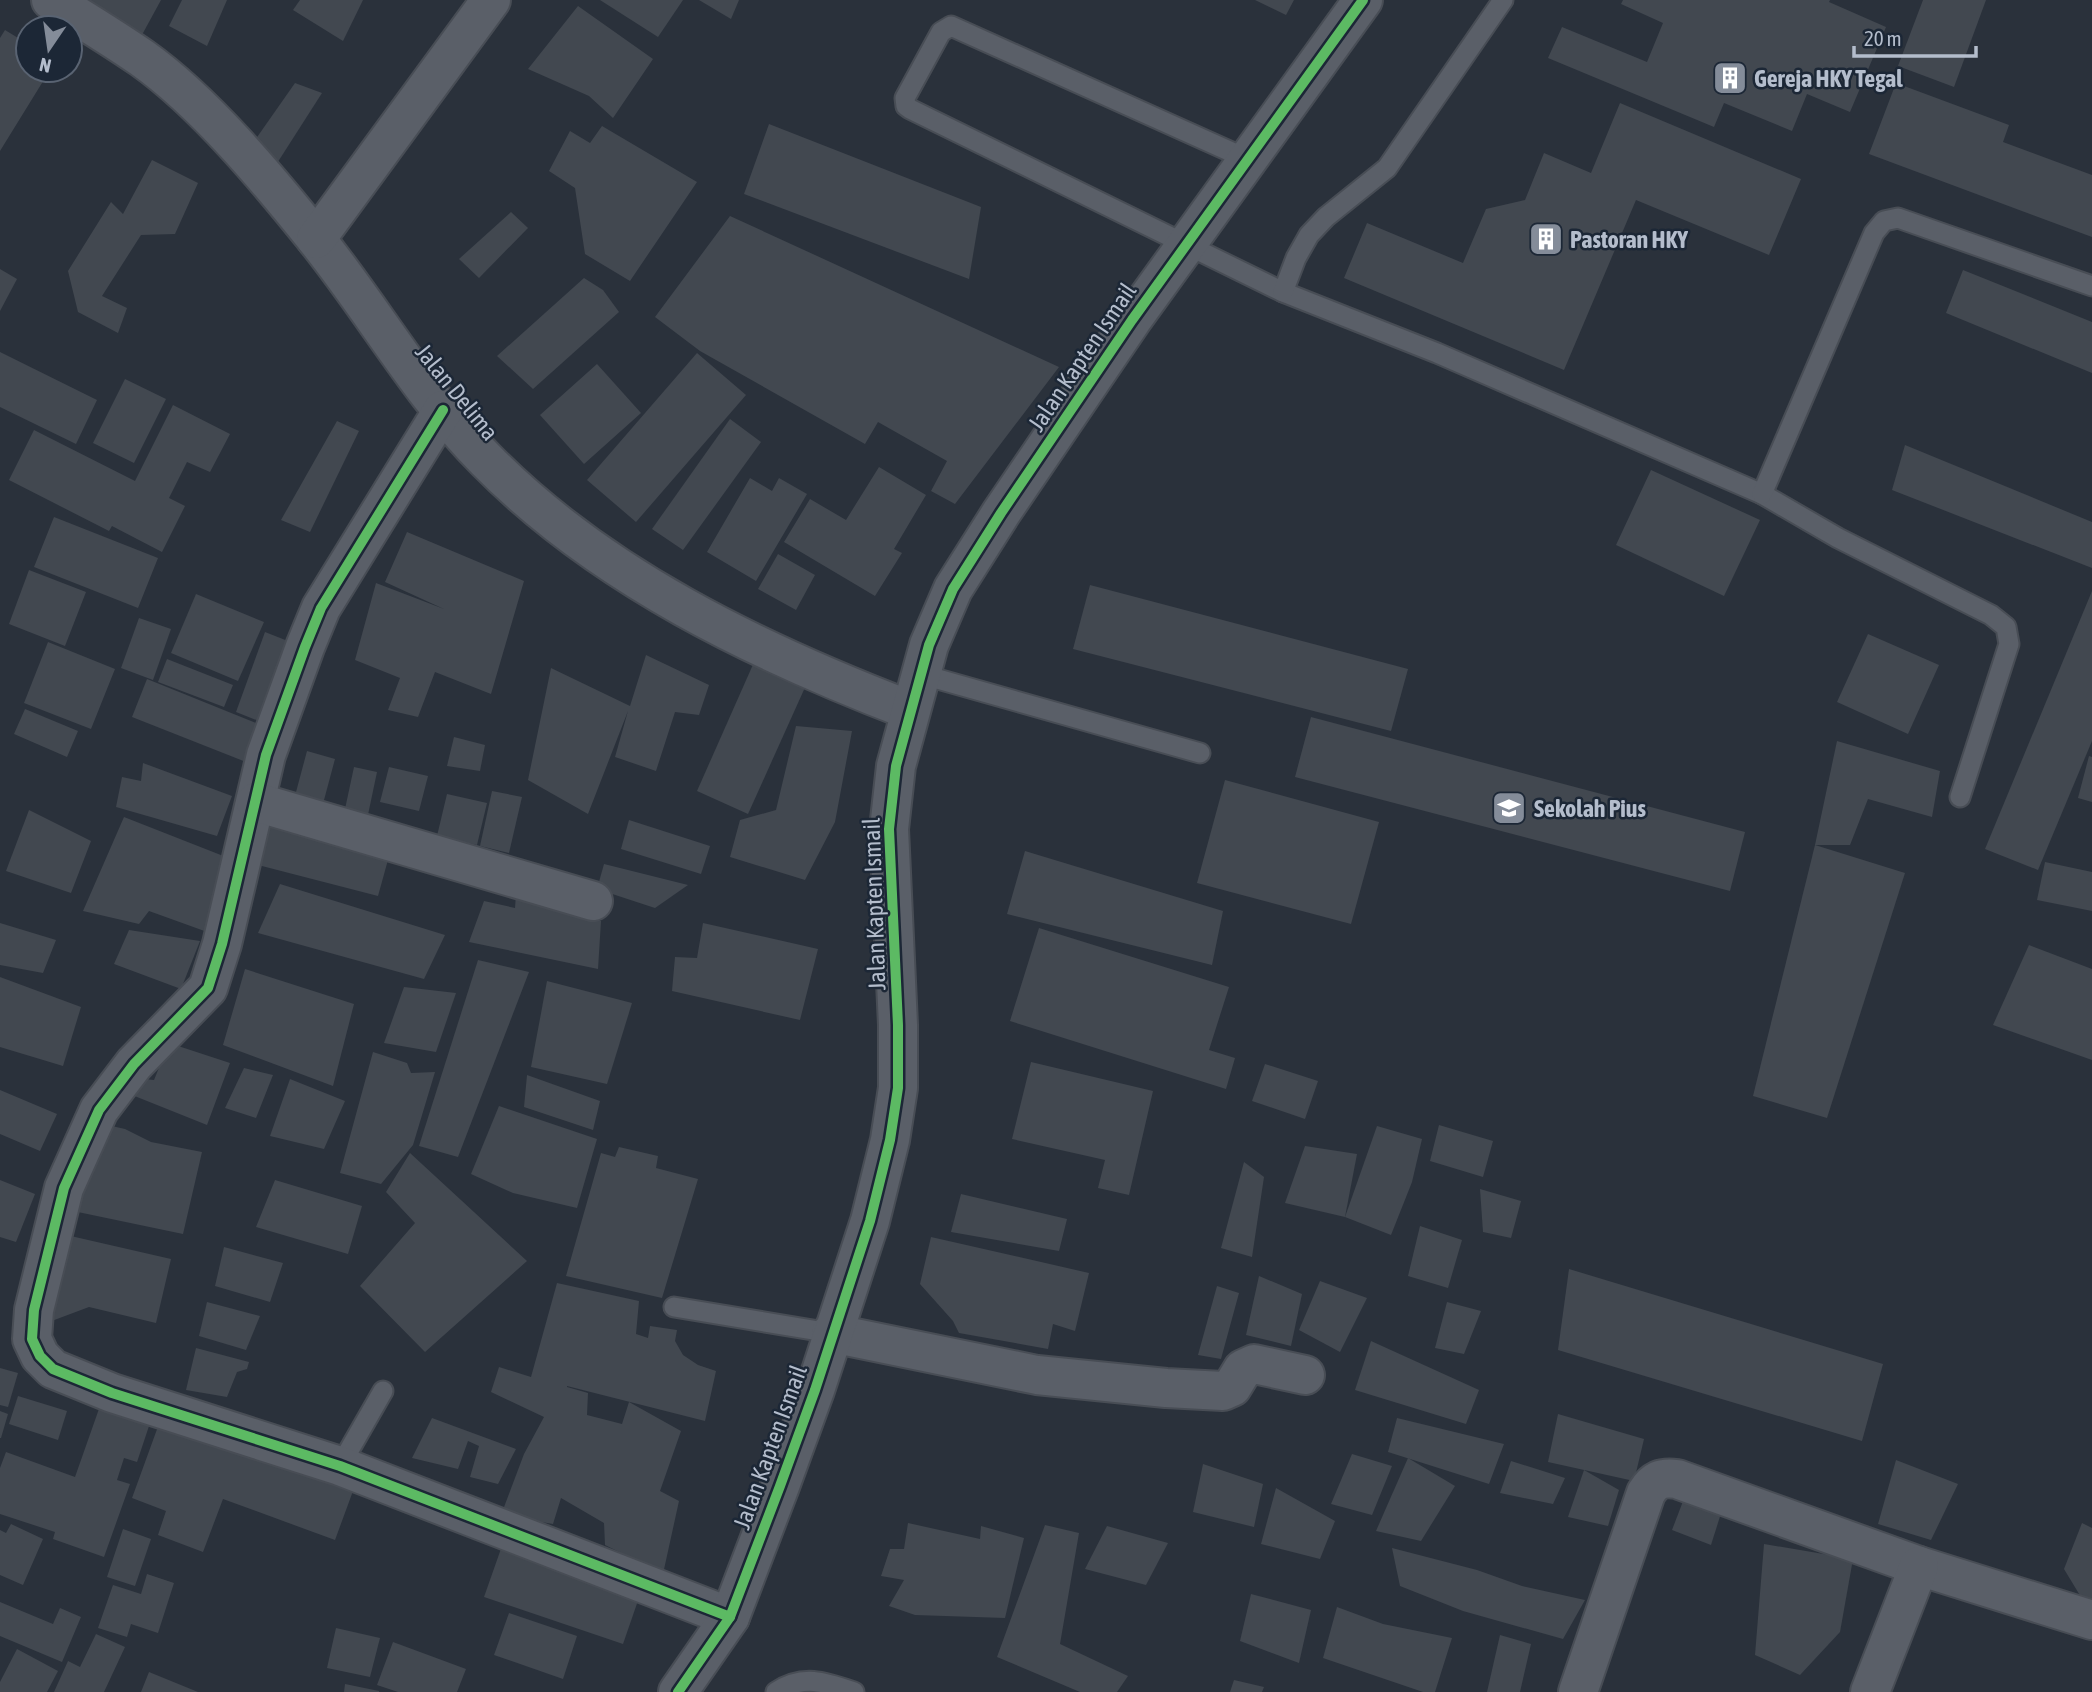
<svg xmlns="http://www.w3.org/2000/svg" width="2092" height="1692" font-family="'Asap Condensed',sans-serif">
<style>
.building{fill:#424850}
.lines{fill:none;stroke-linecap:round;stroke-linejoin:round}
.service-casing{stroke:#484d55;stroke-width:23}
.minor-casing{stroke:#484d55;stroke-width:42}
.tertiary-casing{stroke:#484d55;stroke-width:42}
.service{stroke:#5a5f68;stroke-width:19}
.minor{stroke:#5a5f68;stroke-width:38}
.tertiary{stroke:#5a5f68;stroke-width:38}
.cycleway-casing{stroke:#1c2736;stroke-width:15}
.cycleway{stroke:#5cba63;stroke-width:10}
.labels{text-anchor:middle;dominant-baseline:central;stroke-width:5;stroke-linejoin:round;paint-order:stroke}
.poi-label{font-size:24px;font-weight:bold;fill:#b4bdcc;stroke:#1c2736;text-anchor:start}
.street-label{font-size:24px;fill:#b4bdcc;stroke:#1c2736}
</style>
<rect width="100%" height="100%" fill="#2a313b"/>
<g class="building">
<path d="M76,0H161L137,44Z"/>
<path d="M182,0H227L207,46L169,26Z"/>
<path d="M300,0H363L343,41L293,10Z"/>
<path d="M600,0H683L658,37Z"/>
<path d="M699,0H739L731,19Z"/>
<path d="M1255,0H1294L1286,15Z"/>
<path d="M1623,0H1830L1829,2L1886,27L1850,112L1807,94L1792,131L1724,103L1714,127L1548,58L1562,27L1647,62L1663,23L1621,4Z"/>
<path d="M1923,0H1986L1954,87L1898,66Z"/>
<path d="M578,6L653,59L613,118L589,96L528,69Z"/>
<path d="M5,30L28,44V70H50L0,151V38Z"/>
<path d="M295,83L322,93L274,168L253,143Z"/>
<path d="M1896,83L2009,125L2003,142L2092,175V237L1869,154Z"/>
<path d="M1620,103L1801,179L1769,255L1636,200L1564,370L1344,278L1367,223L1463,263L1486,209L1525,200L1544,153L1591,173Z"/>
<path d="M769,124L981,207L969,279L744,194Z"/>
<path d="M602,126L697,182L630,281L585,254L575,188L549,171L570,131L590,143Z"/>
<path d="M152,160L198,183L175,234L141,235L102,296L127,308L118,333L78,312L68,271L111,202L123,214Z"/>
<path d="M511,212L528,228L479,278L459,259Z"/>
<path d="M730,216L1059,367L955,504L931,491L947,461L878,422L865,444L700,351L655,317Z"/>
<path d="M0,269L17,279L0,311Z"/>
<path d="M1963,270L2092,322V373L1946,313Z"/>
<path d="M584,278L603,290L619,312L533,389L497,356Z"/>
<path d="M0,352L97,400L76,444L0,407Z"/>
<path d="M697,353L746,395L636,522L587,480Z"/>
<path d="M597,364L641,413L584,464L540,415Z"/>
<path d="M125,379L166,399L134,463L93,443Z"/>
<path d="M173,405L230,434L210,472L187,462L169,498L185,506L162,552L112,526L109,531L9,480L34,430L135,481Z"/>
<path d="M730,419L761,442L683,550L652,529Z"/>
<path d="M337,421L359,431L310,532L281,520Z"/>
<path d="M1905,445L2092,522V568L1892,490Z"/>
<path d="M879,467L926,495L894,549L902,553L875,596L784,542L810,499L846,520Z"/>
<path d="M1651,470L1760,520L1724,596L1616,545Z"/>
<path d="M750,478L772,491L779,478L807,494L756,581L707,552Z"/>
<path d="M54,517L158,558L138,608L34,567Z"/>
<path d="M407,532L524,581L491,694L435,672L418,717L388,710L400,678L355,660L376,583L444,609L385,582Z"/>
<path d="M778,554L815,575L796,610L758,589Z"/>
<path d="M29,570L86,592L65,646L9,624Z"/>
<path d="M1090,585L1408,669L1391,731L1073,649Z"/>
<path d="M2092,591V741L2038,870L1985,849Z"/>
<path d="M196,594L264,622L238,681L171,653Z"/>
<path d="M139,618L171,629L153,680L121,668Z"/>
<path d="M265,632L298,645L269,725L236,712Z"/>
<path d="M1868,634L1939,665L1908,734L1837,702Z"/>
<path d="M48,642L115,669L91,729L24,703Z"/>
<path d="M646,655L709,685L699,715L675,712L656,771L615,757L628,711L588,814L528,780L551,668L630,706Z"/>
<path d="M167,659L233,685L224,707L158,682Z"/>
<path d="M755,660L807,683L748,814L697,791Z"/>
<path d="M147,679L261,725L246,762L132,717Z"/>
<path d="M25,709L78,731L67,757L14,734Z"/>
<path d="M1311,717L1745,832L1730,891L1295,777Z"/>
<path d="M796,726L852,731L835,822L805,880L730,857L740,820L776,810Z"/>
<path d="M454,737L485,745L480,771L447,766Z"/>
<path d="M1837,741L1940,771L1932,817L1868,799L1850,845H1815Z"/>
<path d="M307,751L335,759L320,815L292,807Z"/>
<path d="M2089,756L2092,757V802L2078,798Z"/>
<path d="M143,763L232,796L217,836L116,807L122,777L141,781Z"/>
<path d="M354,767L377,772L365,829L342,823Z"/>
<path d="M389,767L428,776L419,811L380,802Z"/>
<path d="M1225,780L1379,822L1351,924L1197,883Z"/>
<path d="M492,791L522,797L509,853L480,846Z"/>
<path d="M447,794L487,803L477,845L437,836Z"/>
<path d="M29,810L91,841L71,893L6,871Z"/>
<path d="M270,815L391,849L378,896L258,865Z"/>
<path d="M124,817L231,859L210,933L149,911L139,924L83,911Z"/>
<path d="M629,820L710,846L701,874L621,849Z"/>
<path d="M1815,845L1905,873L1827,1118L1753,1096Z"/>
<path d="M1025,851L1223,911L1212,965L1007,914Z"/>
<path d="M2045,862L2092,872V911L2037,900Z"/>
<path d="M604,864L688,885L655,908L597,889Z"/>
<path d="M280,884L445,935L424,979L258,933Z"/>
<path d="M516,894L601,921L598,969L469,942L484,901L515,908Z"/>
<path d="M0,923L56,940L43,973L0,965Z"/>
<path d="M703,923L818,949L800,1020L672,991L675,957L697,958Z"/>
<path d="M1039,928L1229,987L1209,1050L1235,1058L1226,1089L1010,1021Z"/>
<path d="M129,930L200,941L181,989L114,964Z"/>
<path d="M2029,945L2092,969V1060L1993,1025Z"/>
<path d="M478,960L529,972L458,1157L419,1146Z"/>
<path d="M245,969L354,1004L333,1086L223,1045Z"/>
<path d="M0,977L81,1007L63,1066L0,1047Z"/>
<path d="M547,981L632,1003L607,1084L531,1067Z"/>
<path d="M404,987L456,993L436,1052L384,1043Z"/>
<path d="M169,1043L230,1063L207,1125L127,1093L134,1078L154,1080Z"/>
<path d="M373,1052L407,1063L411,1073L435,1072L413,1145L381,1184L340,1173Z"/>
<path d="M1031,1062L1153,1091L1129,1195L1098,1188L1105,1160L1012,1139Z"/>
<path d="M1265,1064L1318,1081L1305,1119L1252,1101Z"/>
<path d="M244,1068L273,1075L256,1118L225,1108Z"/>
<path d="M527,1075L600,1101L593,1130L524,1107Z"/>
<path d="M290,1079L345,1101L324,1149L270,1136Z"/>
<path d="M0,1090L57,1114L40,1151L0,1134Z"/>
<path d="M499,1106L597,1139L577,1208L513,1193L471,1174Z"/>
<path d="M103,1124L125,1129L151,1142L202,1152L183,1234L73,1211Z"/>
<path d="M1439,1125L1493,1141L1483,1177L1430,1161Z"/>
<path d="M1377,1126L1422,1139L1412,1182L1391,1235L1345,1217Z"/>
<path d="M1305,1146L1357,1154L1345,1217L1285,1203Z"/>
<path d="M619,1147L658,1156L656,1168L698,1179L662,1298L566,1276L601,1153L615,1157Z"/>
<path d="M410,1153L527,1261L425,1352L360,1286L415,1223L386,1192Z"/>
<path d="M1244,1162L1264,1177L1252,1257L1221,1248Z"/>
<path d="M0,1180L35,1194L16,1242L0,1237Z"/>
<path d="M275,1180L362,1206L348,1254L256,1227Z"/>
<path d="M1480,1189L1521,1201L1511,1238L1483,1232Z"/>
<path d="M961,1194L1067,1219L1059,1251L951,1232Z"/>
<path d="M1420,1226L1462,1240L1448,1288L1408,1276Z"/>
<path d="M62,1234L171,1259L156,1323L89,1307L41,1325Z"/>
<path d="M931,1237L1089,1273L1075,1331L1053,1324L1048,1349L959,1333L953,1321L920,1284Z"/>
<path d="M224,1247L283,1263L270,1302L215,1286Z"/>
<path d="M1569,1269L1883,1364L1862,1441L1558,1350Z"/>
<path d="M1259,1276L1302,1294L1291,1346L1246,1335Z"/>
<path d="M1320,1281L1367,1298L1340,1352L1299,1330Z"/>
<path d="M557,1283L639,1301L636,1334L648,1338L650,1326L677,1330L675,1341L683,1355L698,1365L716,1371L705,1421L567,1386V1387L588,1393L587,1415L622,1424L629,1402L681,1431L660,1491L679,1501L663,1574L605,1545L604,1523L561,1498L553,1524L501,1515L524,1454L544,1417L491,1392L499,1367L531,1377Z"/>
<path d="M1217,1286L1239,1293L1221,1359L1198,1355Z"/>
<path d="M207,1302L260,1316L246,1350L199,1336Z"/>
<path d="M1447,1302L1481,1311L1464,1354L1435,1348Z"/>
<path d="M1371,1341L1479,1390L1466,1424L1355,1390Z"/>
<path d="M196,1348L249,1362L247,1369L237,1372L227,1397L186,1390Z"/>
<path d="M0,1368L18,1373L8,1407L0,1405Z"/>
<path d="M18,1396L67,1411L58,1440L9,1424Z"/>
<path d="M100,1406L150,1423L137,1462L124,1458L117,1480L130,1484L104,1557L53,1539L55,1532L0,1514V1468L6,1452L75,1477Z"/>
<path d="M0,1411L8,1414L1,1438H0Z"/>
<path d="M1558,1414L1644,1439L1634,1481L1548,1462Z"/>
<path d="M432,1418L516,1449L498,1484L470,1477L479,1446L468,1441L458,1469L412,1458Z"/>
<path d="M1397,1418L1504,1444L1489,1484L1388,1452Z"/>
<path d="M160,1421L353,1491L335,1540L223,1499L203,1552L158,1535L166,1511L132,1498Z"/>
<path d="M1352,1454L1392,1466L1372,1515L1331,1504Z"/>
<path d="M1408,1458L1455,1486L1421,1541L1376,1531Z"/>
<path d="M1896,1460L1958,1484L1931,1540L1878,1524Z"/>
<path d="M1511,1461L1565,1478L1553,1504L1500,1493Z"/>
<path d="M1203,1464L1263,1484L1254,1527L1193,1512Z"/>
<path d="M1584,1470L1619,1490L1608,1526L1568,1517Z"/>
<path d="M1276,1488L1335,1521L1320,1559L1261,1544Z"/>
<path d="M1685,1496L1723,1507L1711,1545L1672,1530Z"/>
<path d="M908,1523L980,1539L981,1526L1024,1538L1005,1618L915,1615L889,1606L904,1580L881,1576L890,1549H904Z"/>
<path d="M2082,1523L2092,1528V1609L2087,1607L2064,1569Z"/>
<path d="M11,1524L43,1539L23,1585L0,1575V1530L6,1533Z"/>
<path d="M1045,1525L1079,1533L1060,1644L1128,1676L1117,1692H1080L997,1657Z"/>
<path d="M1107,1526L1168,1543L1146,1585L1085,1569Z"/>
<path d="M123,1529L151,1539L135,1586L107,1577Z"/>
<path d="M503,1543L642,1589L623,1644L484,1597Z"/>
<path d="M1764,1544L1853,1559L1840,1632L1800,1675L1755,1655Z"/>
<path d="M1392,1548L1477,1570L1522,1586L1585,1600L1563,1639L1463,1611L1400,1586Z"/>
<path d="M147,1574L174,1583L158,1633L131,1624L127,1637L98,1628L113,1585L141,1594Z"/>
<path d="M1251,1594L1311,1610L1299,1663L1240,1641Z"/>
<path d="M0,1602L53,1624L60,1608L81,1617L62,1662L0,1636Z"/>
<path d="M1337,1607L1383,1624L1452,1638L1435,1692H1423L1323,1658Z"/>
<path d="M509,1613L577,1636L563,1679L494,1655Z"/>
<path d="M336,1628L380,1638L370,1677L327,1668Z"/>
<path d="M96,1634L125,1647L104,1692H54L68,1661L80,1667Z"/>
<path d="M1500,1635L1531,1644L1520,1692H1487Z"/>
<path d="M393,1642L466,1669L457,1692H398L377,1685Z"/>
<path d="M17,1649L58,1671L47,1692H0V1682Z"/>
<path d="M149,1672L198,1692H141Z"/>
<path d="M1234,1680L1264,1687L1262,1692H1230Z"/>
<path d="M345,1684L379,1691V1692H344Z"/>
</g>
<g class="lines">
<g class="service-casing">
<g id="service">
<path d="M1247,159L951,26L941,32L905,98L906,106L910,109L1283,292L1437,353L1762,494L1838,538L1991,615L2006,627L2009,644L1960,797"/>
<path d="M1283,292L1296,258L1309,235L1326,217L1387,168L1503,0"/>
<path d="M1762,494L1874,233L1884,221L1898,218L2092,286"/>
<path d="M920,674L1200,753"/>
<path d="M674,1307L831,1333"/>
<path d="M340,1466L383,1391"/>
<path d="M776,1692C803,1674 825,1682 854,1692"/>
</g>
</g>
<g class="minor-casing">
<g id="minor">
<path d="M51,0C82,19 113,38 142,58C204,102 268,179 316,239C374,311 420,394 486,460C601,577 758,652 909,710"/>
<path d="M316,239L491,0"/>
<path d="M443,410L321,608L305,647L266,755L222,944L208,988L134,1064L99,1110L64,1188L34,1310L32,1339L40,1356L53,1369L112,1393L340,1466L730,1617"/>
<path d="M256,802L593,901"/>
<path d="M831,1333L1037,1375L1166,1388L1223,1391L1232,1387L1243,1369L1254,1364L1305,1375"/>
<path d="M1578,1692L1646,1493C1654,1480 1661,1477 1677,1479L1919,1566L2092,1620"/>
<path d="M1870,1692L1919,1566"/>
</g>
</g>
<g class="tertiary-casing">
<path id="tertiary" d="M678,1692L730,1617L780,1486L815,1390L870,1221L890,1140L898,1088V1025L889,829L896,766L929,645L953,589L1001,513L1132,320L1363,0"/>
</g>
<use href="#service" class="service"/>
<use href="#minor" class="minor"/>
<use href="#tertiary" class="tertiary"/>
<g class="cycleway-casing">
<g id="cycleway">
<path d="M443,410L321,608L305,647L266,755L222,944L208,988L134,1064L99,1110L64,1188L34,1310L32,1339L40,1356L53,1369L112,1393L340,1466L730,1617"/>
<path d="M678,1692L730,1617L780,1486L815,1390L870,1221L890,1140L898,1088V1025L889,829L896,766L929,645L953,589L1001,513L1132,320L1363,0"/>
</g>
</g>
<use href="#cycleway" class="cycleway"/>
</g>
<defs>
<g id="building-square" transform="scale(1.75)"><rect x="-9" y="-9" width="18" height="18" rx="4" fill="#848c99" stroke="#1c2736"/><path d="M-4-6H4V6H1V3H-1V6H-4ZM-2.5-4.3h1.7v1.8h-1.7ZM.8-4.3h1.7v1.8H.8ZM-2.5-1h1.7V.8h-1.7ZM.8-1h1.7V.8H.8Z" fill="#fff"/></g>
<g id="school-square" transform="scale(1.75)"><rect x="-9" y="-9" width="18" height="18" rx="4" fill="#848c99" stroke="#1c2736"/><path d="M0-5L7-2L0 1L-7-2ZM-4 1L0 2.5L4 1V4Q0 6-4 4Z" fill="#fff"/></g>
</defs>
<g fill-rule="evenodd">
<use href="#building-square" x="1730" y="78"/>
<use href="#building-square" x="1546" y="239"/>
<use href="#school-square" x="1509" y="808"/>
</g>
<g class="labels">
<g class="poi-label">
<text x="1754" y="78">Gereja HKY Tegal</text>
<text x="1570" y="239">Pastoran HKY</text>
<text x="1534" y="808">Sekolah Pius</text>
</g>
<g class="street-label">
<text transform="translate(1082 357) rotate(-56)">Jalan Kapten Ismail</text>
<text transform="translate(457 392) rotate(51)">Jalan Delima</text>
<text transform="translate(874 904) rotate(-92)">Jalan Kapten Ismail</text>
<text transform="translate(770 1447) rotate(-70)">Jalan Kapten Ismail</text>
</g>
</g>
<g transform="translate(49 49) rotate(193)"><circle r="33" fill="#1c2736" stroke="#596372" stroke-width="2"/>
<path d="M0-5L12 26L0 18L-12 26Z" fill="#848c99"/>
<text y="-10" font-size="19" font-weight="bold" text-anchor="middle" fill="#b4bdcc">N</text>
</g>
<path d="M1854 46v10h122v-10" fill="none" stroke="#b4bdcc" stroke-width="3.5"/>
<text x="1864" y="46" font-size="21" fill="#b4bdcc" stroke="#1c2736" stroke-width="5" paint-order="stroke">20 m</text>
</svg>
